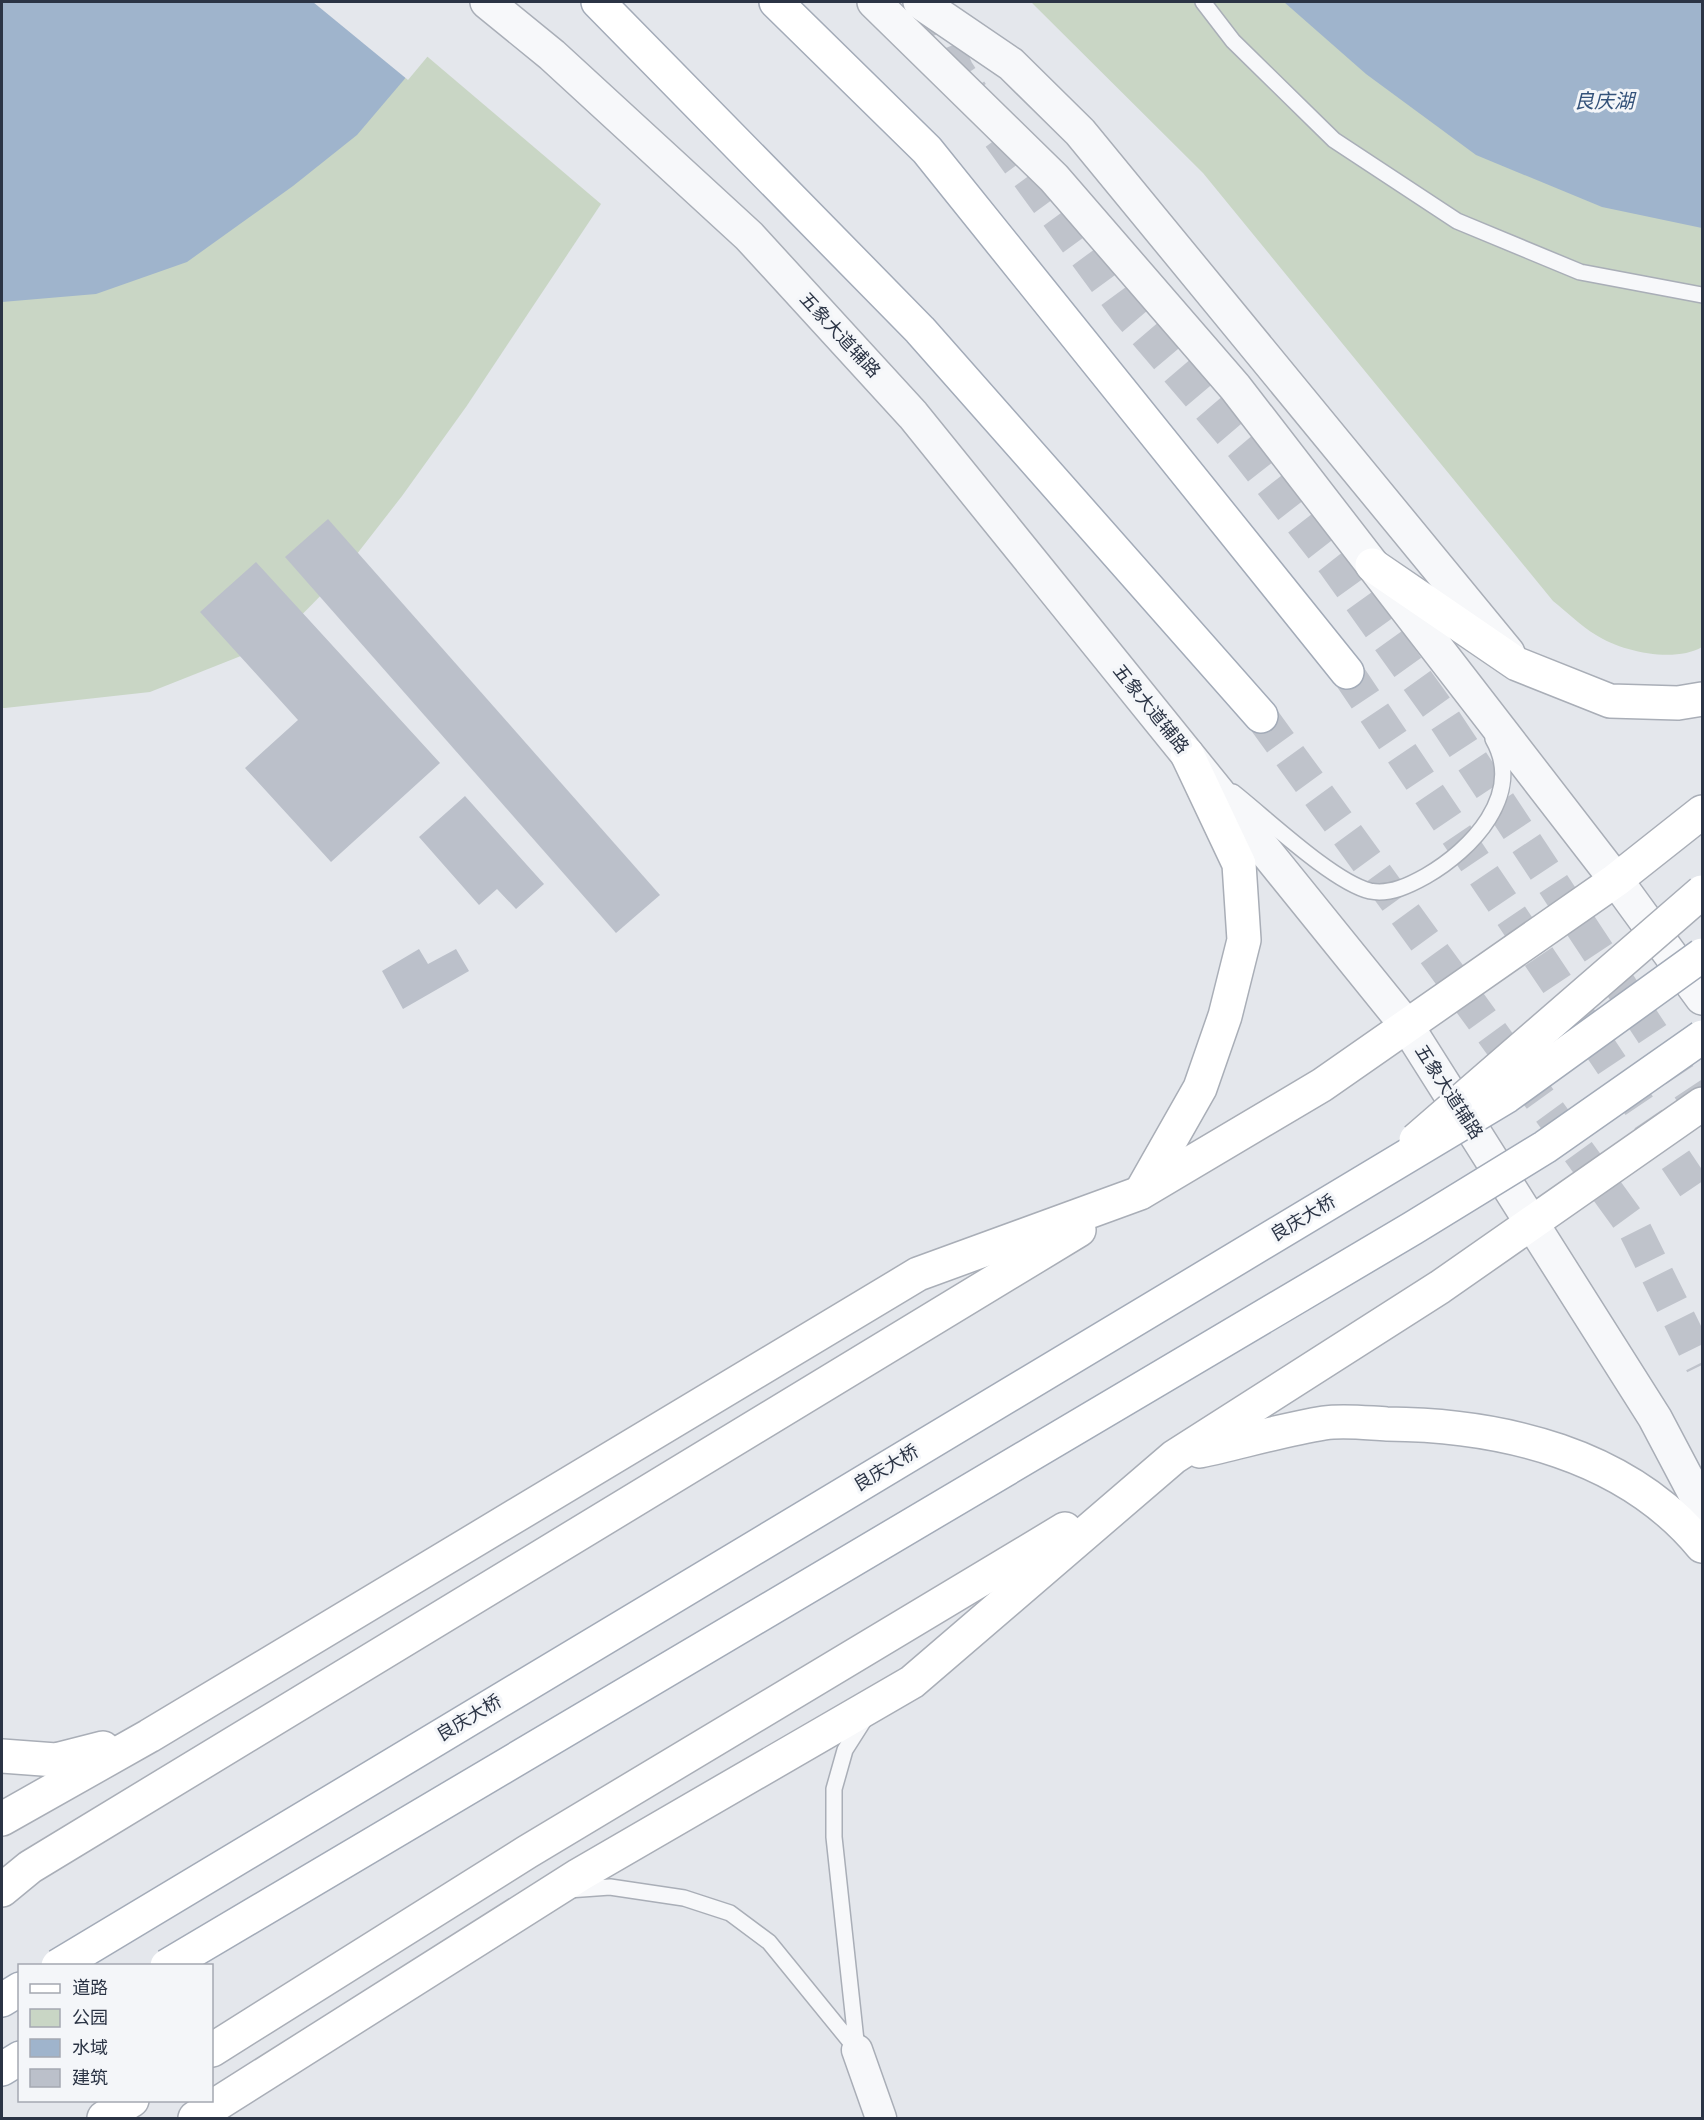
<svg xmlns="http://www.w3.org/2000/svg" width="1704" height="2120" font-family="'Nunito Sans','Noto Sans SC',sans-serif">
<style>
.green{fill:#c9d6c5}
.water{fill:#9fb4cc}
.pier{fill:#e4e7ec}
.building{fill:#bbc0ca}
.lines{fill:none;stroke-linecap:round;stroke-linejoin:round}
.secondary-tunnel{stroke:#bfc3cb;stroke-width:33;stroke-dasharray:33 16;stroke-linecap:butt}
.primary-tunnel{stroke:#bfc3cb;stroke-width:33;stroke-dasharray:33 16;stroke-linecap:butt}
.service-casing{stroke:#a9aeb7;stroke-width:18}
.minor-casing{stroke:#a9aeb7;stroke-width:33}
.tertiary-casing{stroke:#a9aeb7;stroke-width:36}
.secondary-casing{stroke:#a9aeb7;stroke-width:36}
.primary-casing{stroke:#a3abb8;stroke-width:36}
.service{stroke:#f7f8fa;stroke-width:15}
.minor{stroke:#f7f8fa;stroke-width:30}
.tertiary{stroke:#f7f8fa;stroke-width:33}
.secondary{stroke:#fff;stroke-width:33}
.primary{stroke:#fff;stroke-width:33}
.secondary-bridge-casing{stroke:#a9aeb7;stroke-width:36;stroke-linecap:butt}
.primary-bridge-casing{stroke:#a3abb8;stroke-width:36;stroke-linecap:butt}
.secondary-bridge{stroke:#fff;stroke-width:33}
.primary-bridge{stroke:#fff;stroke-width:33}
.labels{text-anchor:middle;dominant-baseline:central;stroke-width:6;stroke-linejoin:round;paint-order:stroke}
.street-label{font-size:18px;fill:#2b3445;stroke:#f4f6f9}
.water-label{font-size:20px;font-style:italic;fill:#34527a;stroke:#f4f6f9}
</style>
<rect width="100%" height="100%" fill="#e4e7ec"/>
<g class="green">
<path d="M2,2H363L601,204L466,407L402,496L339,577L274,643L150,692L5,708H2Z"/>
<path d="M1031,2H1702V647C1675,663 1622,652 1596,635C1581,626 1567,612 1553,601L1203,173Z"/>
</g>
<g class="water">
<path d="M2,2H470L357,135L293,186L187,262L96,294L2,302Z"/>
<path d="M1284,2H1702V228L1602,207L1476,155L1366,74Z"/>
</g>
<path class="pier" d="M313,2H473L408,80Z"/>
<g class="building">
<path d="M328,519L660,895L616,933L285,557Z"/>
<path d="M256,562L440,763L331,862L245,768L298,720L200,612Z"/>
<path d="M465,796L544,884L516,909L497,889L479,905L419,837Z"/>
<path d="M419,949L428,964L456,949L469,971L403,1009L382,971Z"/>
</g>
<g class="lines">
<g class="secondary-tunnel">
<path d="M929,2L957,70L972,93"/>
<path d="M999,137L1127,312L1242,447L1333,563L1437,708L1702,1109"/>
</g>
<g class="primary-tunnel">
<path d="M1347,672L1702,1199"/>
<path d="M1261,716L1634,1228L1702,1365"/>
</g>
<g class="service-casing">
<g id="service">
<path d="M1203,2L1233,41L1334,140L1457,221L1580,272L1702,295"/>
<path d="M1233,792C1266,818 1333,882 1370,891C1390,895 1410,885 1426,876C1471,850 1525,795 1493,739"/>
<path d="M568,1890L610,1887L684,1898L730,1913L769,1942L857,2050L834,1837V1789L845,1750L866,1717"/>
</g>
</g>
<g class="minor-casing">
<path id="minor" d="M857,2050L881,2118"/>
</g>
<g class="tertiary-casing">
<g id="tertiary">
<path d="M487,2L552,55L749,236L913,415L1407,1026L1655,1418L1702,1507"/>
<path d="M874,2L1054,178L1235,387L1616,880L1702,998"/>
<path d="M920,2L1011,64L1080,132L1508,653"/>
</g>
</g>
<g class="secondary-casing">
<g id="secondary">
<path d="M1372,565L1517,664L1610,701L1678,703L1702,699"/>
<path d="M1141,1192L1200,1088L1225,1016L1244,940L1239,864L1187,754"/>
<path d="M1200,1451C1241,1442 1282,1430 1324,1423C1344,1420 1367,1423 1387,1424C1502,1425 1626,1454 1702,1546"/>
<path d="M2,1756L56,1760L103,1748"/>
<path d="M2,1819L149,1736L918,1274L1140,1193L1322,1085L1616,880L1702,812"/>
<path d="M2,1890L30,1867L1079,1230"/>
<path d="M212,2050L527,1852L1065,1529"/>
<path d="M104,2118L132,2100"/>
<path d="M195,2118L579,1875L912,1682L1174,1457L1440,1287L1702,1104"/>
</g>
</g>
<g class="primary-casing">
<g id="primary">
<path d="M598,2L920,330L1261,716"/>
<path d="M776,2L927,150L1347,672"/>
<path d="M2,2000L20,1989"/>
<path d="M2,2069L20,2058"/>
</g>
</g>
<use href="#service" class="service"/>
<use href="#minor" class="minor"/>
<use href="#tertiary" class="tertiary"/>
<use href="#secondary" class="secondary"/>
<use href="#primary" class="primary"/>
<g class="secondary-bridge-casing">
<path id="secondary-bridge" d="M1416,1140L1702,892"/>
</g>
<g class="primary-bridge-casing">
<g id="primary-bridge">
<path d="M58,1966L1507,1096L1702,955"/>
<path d="M167,1966L1413,1228L1545,1147L1702,1037"/>
</g>
</g>
<use href="#secondary-bridge" class="secondary-bridge"/>
<use href="#primary-bridge" class="primary-bridge"/>
</g>
<g class="labels">
<g class="street-label">
<text transform="translate(840 335) rotate(47)">五象大道辅路</text>
<text transform="translate(1151 709) rotate(51)">五象大道辅路</text>
<text transform="translate(1449 1092) rotate(57)">五象大道辅路</text>
<text transform="translate(1303 1218) rotate(-31)">良庆大桥</text>
<text transform="translate(886 1468) rotate(-31)">良庆大桥</text>
<text transform="translate(469 1718) rotate(-31)">良庆大桥</text>
</g>
<g class="water-label">
<text x="1604" y="101">良庆湖</text>
</g>
</g>
<rect width="1704" height="2120" fill="none" stroke="#2b3445" stroke-width="6"/>
<rect x="18" y="1964" width="195" height="138" fill="#f4f6f9" stroke="#a4a8b1" stroke-width="1.5"/>
<rect x="30" y="1984" width="30" height="9" fill="#ffffff" stroke="#a4a8b1" stroke-width="1.5"/>
<text x="72" y="1994" font-size="18" fill="#2b3445">道路</text>
<rect x="30" y="2009" width="30" height="18" fill="#c9d6c5" stroke="#a4a8b1" stroke-width="1.5"/>
<text x="72" y="2024" font-size="18" fill="#2b3445">公园</text>
<rect x="30" y="2039" width="30" height="18" fill="#9fb4cc" stroke="#a4a8b1" stroke-width="1.5"/>
<text x="72" y="2054" font-size="18" fill="#2b3445">水域</text>
<rect x="30" y="2069" width="30" height="18" fill="#bbc0ca" stroke="#a4a8b1" stroke-width="1.5"/>
<text x="72" y="2084" font-size="18" fill="#2b3445">建筑</text>
</svg>
